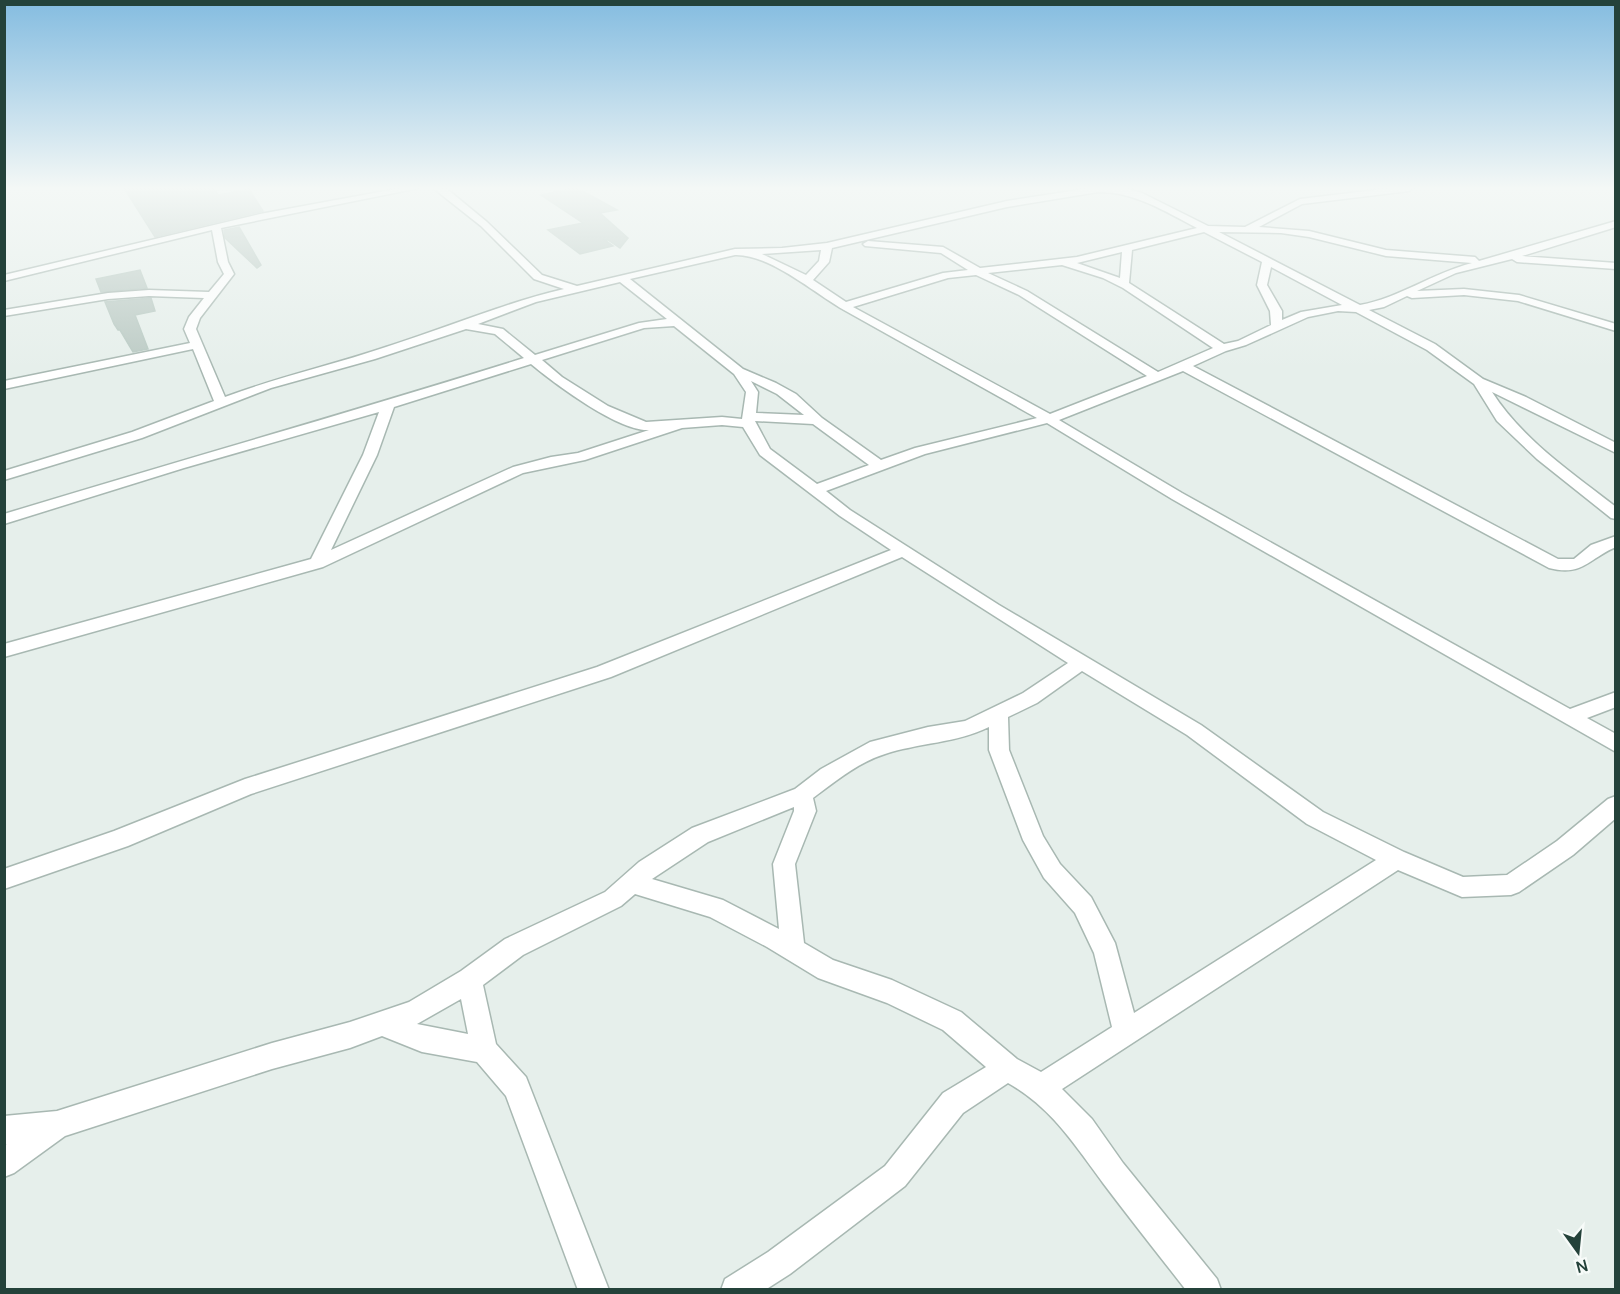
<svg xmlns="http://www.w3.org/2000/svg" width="1620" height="1294" font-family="Manrope,sans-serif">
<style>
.building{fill:#bbcac4;stroke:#b8c9c2;stroke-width:1.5}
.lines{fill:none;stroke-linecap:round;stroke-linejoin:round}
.minor-casing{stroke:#a8b8b2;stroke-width:3}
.minor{fill:#fff;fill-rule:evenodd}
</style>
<rect width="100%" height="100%" fill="#e6efeb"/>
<g class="building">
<path d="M124,188H214L218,195L249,189L263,211L155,237Z"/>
<path d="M572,188H577L617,210L600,213L628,238L620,248L608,240H605L613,246L580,254L548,230L583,223L541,195Z"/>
<path d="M239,227L261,265L257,268L225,238L224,230Z"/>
<path d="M140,270L147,288L101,292L96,279Z"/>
<path d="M151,298L155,311L135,315L148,349L133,352L120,330H118L114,324L105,302Z"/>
</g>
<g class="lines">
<g class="minor-casing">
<path id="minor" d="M401,188H419L221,228L228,262L234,274L200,318L196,329L225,397C278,377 333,365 386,347C446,328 504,303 564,289L534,279L481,226L433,188L447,189L487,222L542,275L577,286L735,249L782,248L827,243L1007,201L1091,188H1124L1142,193L1208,226L1245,227L1300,199L1392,188H1413L1409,191L1302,204L1259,227L1309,231L1386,250L1475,257L1479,261L1616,221V227L1522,256L1616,263V269L1517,262L1512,259L1456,273L1417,291L1464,289L1519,295L1616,324V331L1518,301L1464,295L1412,298L1407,296L1384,307L1369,310L1435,344L1483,379L1526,397L1616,443V453L1492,392C1523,440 1571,472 1616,507V519L1611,518L1537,459L1497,421L1474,384L1427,350L1356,312L1338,311L1308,317L1246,345L1226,351L1193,366L1558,559H1574L1591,545L1616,536V547C1589,558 1583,577 1549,568L1183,371L1059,420L1182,493L1570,709L1616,692V707L1587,718L1616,734V752L1172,499L1047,423L925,454L826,491L850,510L999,605L1201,725L1323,812L1404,852L1463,877L1507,875L1557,841L1608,799L1616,796V818L1573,855L1519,892L1511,895L1462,897L1398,870L1062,1089L1092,1119L1123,1163L1217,1279L1221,1290H1186C1158,1254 1130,1219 1103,1183C1074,1144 1052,1108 1008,1083L963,1113L905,1186L790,1274L765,1290H721L725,1279L768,1252L885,1166L943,1093L986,1067L943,1030L887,1003L818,978L767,947L710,917L635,894L621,906L523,955L483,985L496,1044L526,1077L609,1290H578L506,1096L477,1062L422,1052L382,1036L350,1048L272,1069L65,1136L14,1173L4,1177V1145L7,1144H4V1116L57,1111L272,1043L350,1022L409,1002L461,971L505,939L605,892L639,862L692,828L795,789L821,769L870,742L928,727L965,721L1023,693L1068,663L902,557L611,677L251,794L128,846L4,889V869L114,831L245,779L597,667L891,550L840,516L760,455L743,427L722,425L682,428L585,460L523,473L323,567L4,657V644L311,559L363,455L379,412L184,468L4,524V514C178,461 352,412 524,358L495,334L466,329L375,359L271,388L142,438L4,480V471L132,432L214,401L193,349L4,389V381L190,343L184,329L189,317L204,298L149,296L108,299L4,316V310L108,293L149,290L209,292L224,274L218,262L212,230L4,281V275L260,214ZM1098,192C1136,192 1164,211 1197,228L1077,257L980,268L943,247L868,241L863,244L865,246L941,253L968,270L943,273L846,302L813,280L829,262L832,248L1007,207ZM1204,232L1262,262L1257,285L1270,311L1271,325L1238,341L1224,344L1129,283L1132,250ZM1219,232L1281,233L1309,237L1386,256L1472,263C1433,273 1399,298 1360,305ZM821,250L819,261L806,275L762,254ZM1122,252L1120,278L1077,263ZM735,255C770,254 814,293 844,310C908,346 973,382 1037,418L915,448L881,460L822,418L796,394L776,383L743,369L630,279ZM1062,265L1103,278L1123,288L1213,348L1158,372L1027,291L988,273ZM1271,267L1342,305L1301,312L1282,320V311L1267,285ZM976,275L1019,295L1147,376L1050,414L853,307L948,278ZM620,282L667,319L639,323L535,355L503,329L478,324L536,302ZM674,326L734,374L746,392L742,419L722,417L646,422L608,406L562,377L542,360L644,328ZM531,364C554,383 619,432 649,430L578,453L551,457L513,467L331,550L377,455L394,407ZM751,381L777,394L804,415L756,413L758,392ZM755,421L813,424L869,465L817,484L770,449ZM1082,671L1187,735L1307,824L1376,860L1134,1013L1115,943L1091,897L1060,864L1043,836L1009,750L1008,717L1037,703ZM989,727V750L1023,840L1044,878L1075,913L1094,953L1112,1027L1041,1072L1017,1059L961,1012L892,980L833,960L804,943L795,864L816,811L813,798C834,782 859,762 885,754C918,743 957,743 989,727ZM794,807V811L773,864L779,929L723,900L652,879L708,842ZM461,999L468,1034L417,1024Z"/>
</g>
<use href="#minor" class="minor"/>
</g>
<linearGradient id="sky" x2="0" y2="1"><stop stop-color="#84bce0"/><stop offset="0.51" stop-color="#f4f8f6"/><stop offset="1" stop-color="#f4f8f6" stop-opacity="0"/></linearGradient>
<rect width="1620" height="369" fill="url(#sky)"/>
<rect width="1620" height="1294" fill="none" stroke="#24423a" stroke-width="12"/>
<g transform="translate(1578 1252) rotate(165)" stroke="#f7fbf9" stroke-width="4.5" paint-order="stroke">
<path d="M0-4.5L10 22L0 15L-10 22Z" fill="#24423a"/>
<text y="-9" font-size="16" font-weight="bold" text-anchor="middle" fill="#24423a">N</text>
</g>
</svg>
